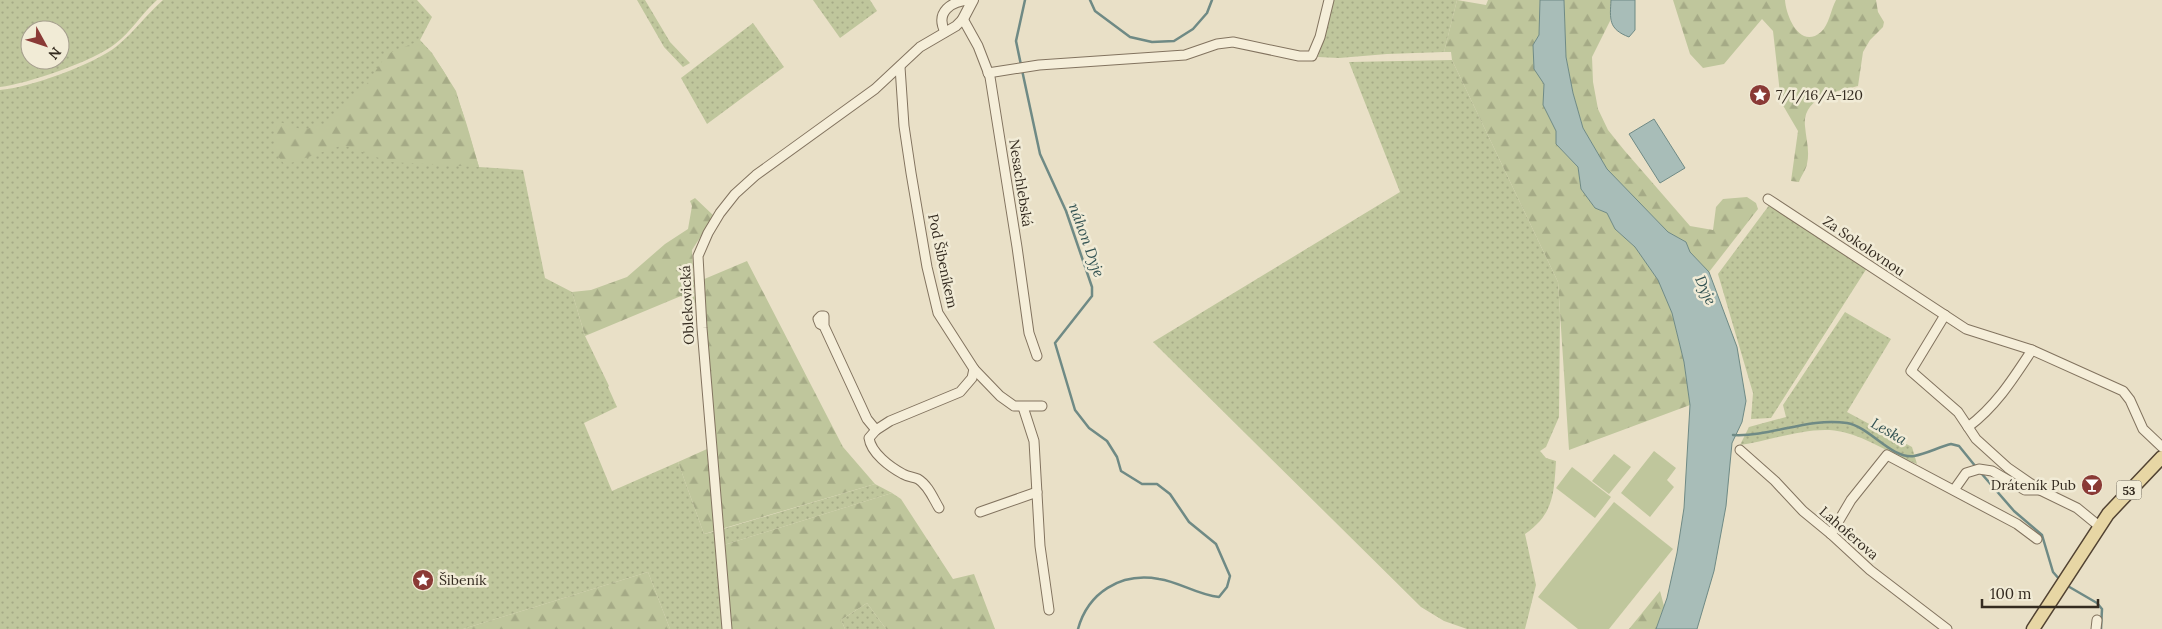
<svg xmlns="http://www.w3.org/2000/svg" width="2162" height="629" font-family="Lora,serif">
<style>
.grass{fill:url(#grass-dots);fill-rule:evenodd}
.forest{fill:url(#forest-firs)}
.pitch{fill:#bfc69c}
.water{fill:#a8bdb8;stroke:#6f8a85}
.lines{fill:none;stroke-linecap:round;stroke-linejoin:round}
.stream{stroke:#6f8a85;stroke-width:2.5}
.minor-casing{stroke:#82735f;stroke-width:11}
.tertiary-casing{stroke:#82735f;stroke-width:12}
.primary-casing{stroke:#514232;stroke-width:15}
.minor{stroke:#f5eed9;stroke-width:9}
.tertiary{stroke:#f5eed9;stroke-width:10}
.primary{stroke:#e7d6a4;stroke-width:12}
.labels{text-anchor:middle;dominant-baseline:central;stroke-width:5;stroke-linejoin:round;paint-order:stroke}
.shield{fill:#f1ebd6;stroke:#6d6557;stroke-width:1}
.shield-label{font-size:12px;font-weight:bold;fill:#342b20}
.poi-label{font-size:14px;fill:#342b20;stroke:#f1ebd6;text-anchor:start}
.street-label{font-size:14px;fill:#342b20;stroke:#f1ebd6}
.water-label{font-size:15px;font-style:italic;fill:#325252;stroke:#f1ebd6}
</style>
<defs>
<pattern id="grass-dots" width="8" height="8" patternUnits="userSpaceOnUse" patternTransform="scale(1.25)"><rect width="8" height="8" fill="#bfc69c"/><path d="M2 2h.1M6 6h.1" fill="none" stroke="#a5aa86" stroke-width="1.8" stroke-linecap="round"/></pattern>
<pattern id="forest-firs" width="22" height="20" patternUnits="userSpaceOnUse" patternTransform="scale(1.25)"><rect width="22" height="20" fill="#bfc69c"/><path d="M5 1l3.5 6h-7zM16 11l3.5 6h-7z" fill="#a5aa86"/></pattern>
</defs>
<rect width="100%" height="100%" fill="#e9e0c7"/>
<g class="grass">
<path d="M0,0H157C142,13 131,32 115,44C94,61 27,84 0,87ZM30,30H60V60H30Z"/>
<path d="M163,0H417L432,17L420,40L432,53L456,91L479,167L523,170L545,278L572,292L585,336L609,386L608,387L617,407L584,423L612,491L678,462L704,534L717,531L724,629H670L648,572L463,629H0V90C29,88 95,64 117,46C134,32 147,14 163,0Z"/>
<path d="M637,0H645L670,42L690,63L683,67L664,47Z"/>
<path d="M813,0H870L877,11L840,38Z"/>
<path d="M1332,0H1457L1444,52L1387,54L1339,58L1318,57Z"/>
<path d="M753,23L784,67L707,124L681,78Z"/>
<path d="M1452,60L1558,282L1560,314L1559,417L1546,447L1540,451L1546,458L1556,461C1554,493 1554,514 1525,534L1536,585L1525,629H1467L1444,621L1421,607L1153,342L1400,192L1349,62Z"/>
<path d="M1770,204L1867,268L1771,418L1751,419L1753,393L1718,274Z"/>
<path d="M1845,312L1891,339L1847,412L1912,447L1917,464C1892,455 1869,438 1843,432C1813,424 1770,441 1740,445L1749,427L1786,417L1783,405Z"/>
<path d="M875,484L892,493L724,545L723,529Z"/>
<path d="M867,603L886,629H845L841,620Z"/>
</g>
<g class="forest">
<path d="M1457,0L1486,5L1488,0H1540L1539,35L1533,45L1534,69L1544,84L1543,105L1556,131V144L1578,167L1581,189L1595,208L1607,213L1615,229L1635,247L1658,280L1672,313L1684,362L1690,405L1569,450L1558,282L1452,60L1451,52H1444Z"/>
<path d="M1564,0H1611L1610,21L1592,57L1593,82L1598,109L1608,130L1624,150L1690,226L1713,230L1716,207L1723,199L1747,197L1756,203L1758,209L1709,272L1690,252L1686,242L1668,232L1607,169L1583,128L1573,93L1566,57Z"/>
<path d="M1673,0H1785C1786,16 1800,50 1821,32C1829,25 1831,9 1836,0H1876L1878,12L1884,22L1883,27L1870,40L1863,52L1858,86C1837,91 1802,97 1805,126C1806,139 1810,151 1807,164C1806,170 1801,176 1799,182L1791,181L1798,131L1781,102L1773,31L1762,19L1724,64L1703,68L1690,54Z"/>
<path d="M419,41C457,77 465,119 479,167L390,162L343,145L285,165L273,150L277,121L303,130L327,123L364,88L387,54Z"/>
<path d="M695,198L714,216L692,250L695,303L681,296L585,336L572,292L591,290L627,277L665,244L688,229L692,206L690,201Z"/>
<path d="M747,261L843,447L875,484L704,534L678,462L716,445L702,280Z"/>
<path d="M892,493L901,499L953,579L974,574L995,629H886L867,603L841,620L845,629H731L724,545Z"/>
<path d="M648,572L670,629H463Z"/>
<path d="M1660,591L1664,606L1656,629H1629Z"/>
</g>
<g class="pitch">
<path d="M1654,451L1676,468L1667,480L1674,487L1650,517L1621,493Z"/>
<path d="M1614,454L1631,467L1609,494L1592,481Z"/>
<path d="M1572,467L1611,497L1595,518L1556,488Z"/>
<path d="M1614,502L1673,549L1609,629H1578L1538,597Z"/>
</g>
<g class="water">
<path d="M1540,0H1564L1566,57L1573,93L1583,128L1607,169L1668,232L1686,242L1690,252L1709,272L1737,347L1746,401L1742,422L1732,443L1726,506L1714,571L1697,629H1656L1667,598L1677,553L1684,508L1690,405L1684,362L1672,313L1658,280L1635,247L1615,229L1607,213L1595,208L1581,189L1578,167L1556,144V131L1543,105L1544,84L1534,69L1533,45L1539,35Z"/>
<path d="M1611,0H1635V30L1629,37C1608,29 1610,19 1611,0Z"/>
<path d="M1654,119L1685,168L1660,183L1629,134Z"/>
</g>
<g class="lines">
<g class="stream">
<path d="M1090,0L1095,11L1130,37L1152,42L1174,41L1193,29L1207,13L1212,0"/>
<path d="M1021,65L1016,41L1025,0"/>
<path d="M1022,70L1040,154L1066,211L1092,287V296L1055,343L1075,410L1089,428L1107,441L1117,457L1121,471L1142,484H1157L1170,494L1189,522L1216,544L1230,576L1227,587L1219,597C1197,595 1180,582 1159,579C1120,572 1088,593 1078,629"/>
<path d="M1733,435C1771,437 1808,417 1847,423C1870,427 1891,459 1914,456C1926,454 1939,447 1951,444L1959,446L1976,467"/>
<path d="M1981,473L2014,511L2042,535L2053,572L2060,580"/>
<path d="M2066,585L2097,603L2102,609L2101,629"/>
</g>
<g class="minor-casing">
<g id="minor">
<path d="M945,32C935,12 951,1 970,0"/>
<path d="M900,67L904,126L911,173L927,267L938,313L974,369L1000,396L1014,406H1042"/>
<path d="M988,73L1039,65L1185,55L1217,44L1233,42L1299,56H1312L1320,37L1329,0"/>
<path d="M1768,199L1966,329L2032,350L2123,391L2130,400L2143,429L2162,447"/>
<path d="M1945,315L1911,371L1958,412L1976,439L2008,468L2040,490L2077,508L2099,526"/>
<path d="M824,326L820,324L818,319L821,316H824V326L867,419L876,430L890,421L960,392L972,378L974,369"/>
<path d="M1023,407L1034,441L1040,546L1049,610"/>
<path d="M1968,427C1996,406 2013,379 2032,350"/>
<path d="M876,430L869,438C871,453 890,467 903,474C908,477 914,477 918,479C928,485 933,498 939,508"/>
<path d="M1740,450L1775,481L1803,511L1831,534L1870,570L1947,629"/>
<path d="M1954,490L1966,473L1979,469L1992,471L2025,490H2040"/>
<path d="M980,512L1037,492"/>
<path d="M1831,534L1851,500L1887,455L2017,524L2037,539"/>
<path d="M727,629L702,328L698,256L708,233L720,213L735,194L756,175L875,89L920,47L956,26L963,19L978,46L990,77L1017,247L1029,333L1037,356"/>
<path d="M2096,629L2097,620"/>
</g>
</g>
<g class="tertiary-casing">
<path id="tertiary" d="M963,19L973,0"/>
</g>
<g class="primary-casing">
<path id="primary" d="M2033,629L2108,514L2162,457"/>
</g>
<use href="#minor" class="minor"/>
<use href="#tertiary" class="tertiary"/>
<use href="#primary" class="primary"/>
</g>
<defs>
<g id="sight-disc" transform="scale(1.125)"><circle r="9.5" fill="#8a3a36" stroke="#f1ebd6"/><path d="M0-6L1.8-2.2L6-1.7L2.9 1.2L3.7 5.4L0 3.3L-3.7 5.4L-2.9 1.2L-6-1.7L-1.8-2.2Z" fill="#fff"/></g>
<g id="bar-disc" transform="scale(1.125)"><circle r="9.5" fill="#8a3a36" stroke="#f1ebd6"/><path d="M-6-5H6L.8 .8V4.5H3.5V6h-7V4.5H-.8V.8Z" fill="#fff"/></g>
</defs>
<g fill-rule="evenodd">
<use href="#sight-disc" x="1760" y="95"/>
<use href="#bar-disc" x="2092" y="485"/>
<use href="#sight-disc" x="423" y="580"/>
</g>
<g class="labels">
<rect class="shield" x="2116.5" y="480.5" width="25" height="19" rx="4"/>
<g class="shield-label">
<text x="2129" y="490">53</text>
</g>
<g class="poi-label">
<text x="1776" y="95">7/I/16/A-120</text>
<text x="2076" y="485" text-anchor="end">Dráteník Pub</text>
<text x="439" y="580">Šibeník</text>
</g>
<g class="street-label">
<text transform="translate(1021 183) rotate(81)">Nesachlebská</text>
<text transform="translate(1864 246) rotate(34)">Za Sokolovnou</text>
<text transform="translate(943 261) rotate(78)">Pod Šibeníkem</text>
<text transform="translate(687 305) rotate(-93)">Oblekovická</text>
<text transform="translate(1849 533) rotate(41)">Lahoferova</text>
</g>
<g class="water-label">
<text transform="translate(1087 240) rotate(70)">náhon Dyje</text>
<text transform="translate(1706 290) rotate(66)">Dyje</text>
<text transform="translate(1889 431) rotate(30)">Leska</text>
</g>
</g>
<g transform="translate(45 45) rotate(130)"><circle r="24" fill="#f1ebd6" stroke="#a59e8d"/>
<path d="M0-4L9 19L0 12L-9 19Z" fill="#8a3a36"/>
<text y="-8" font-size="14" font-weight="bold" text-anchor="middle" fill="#342b20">N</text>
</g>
<path d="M1982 599v8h116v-8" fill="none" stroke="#342b20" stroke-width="2.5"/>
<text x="1990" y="599" font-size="15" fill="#342b20" stroke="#f1ebd6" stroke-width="4" paint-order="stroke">100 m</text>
</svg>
